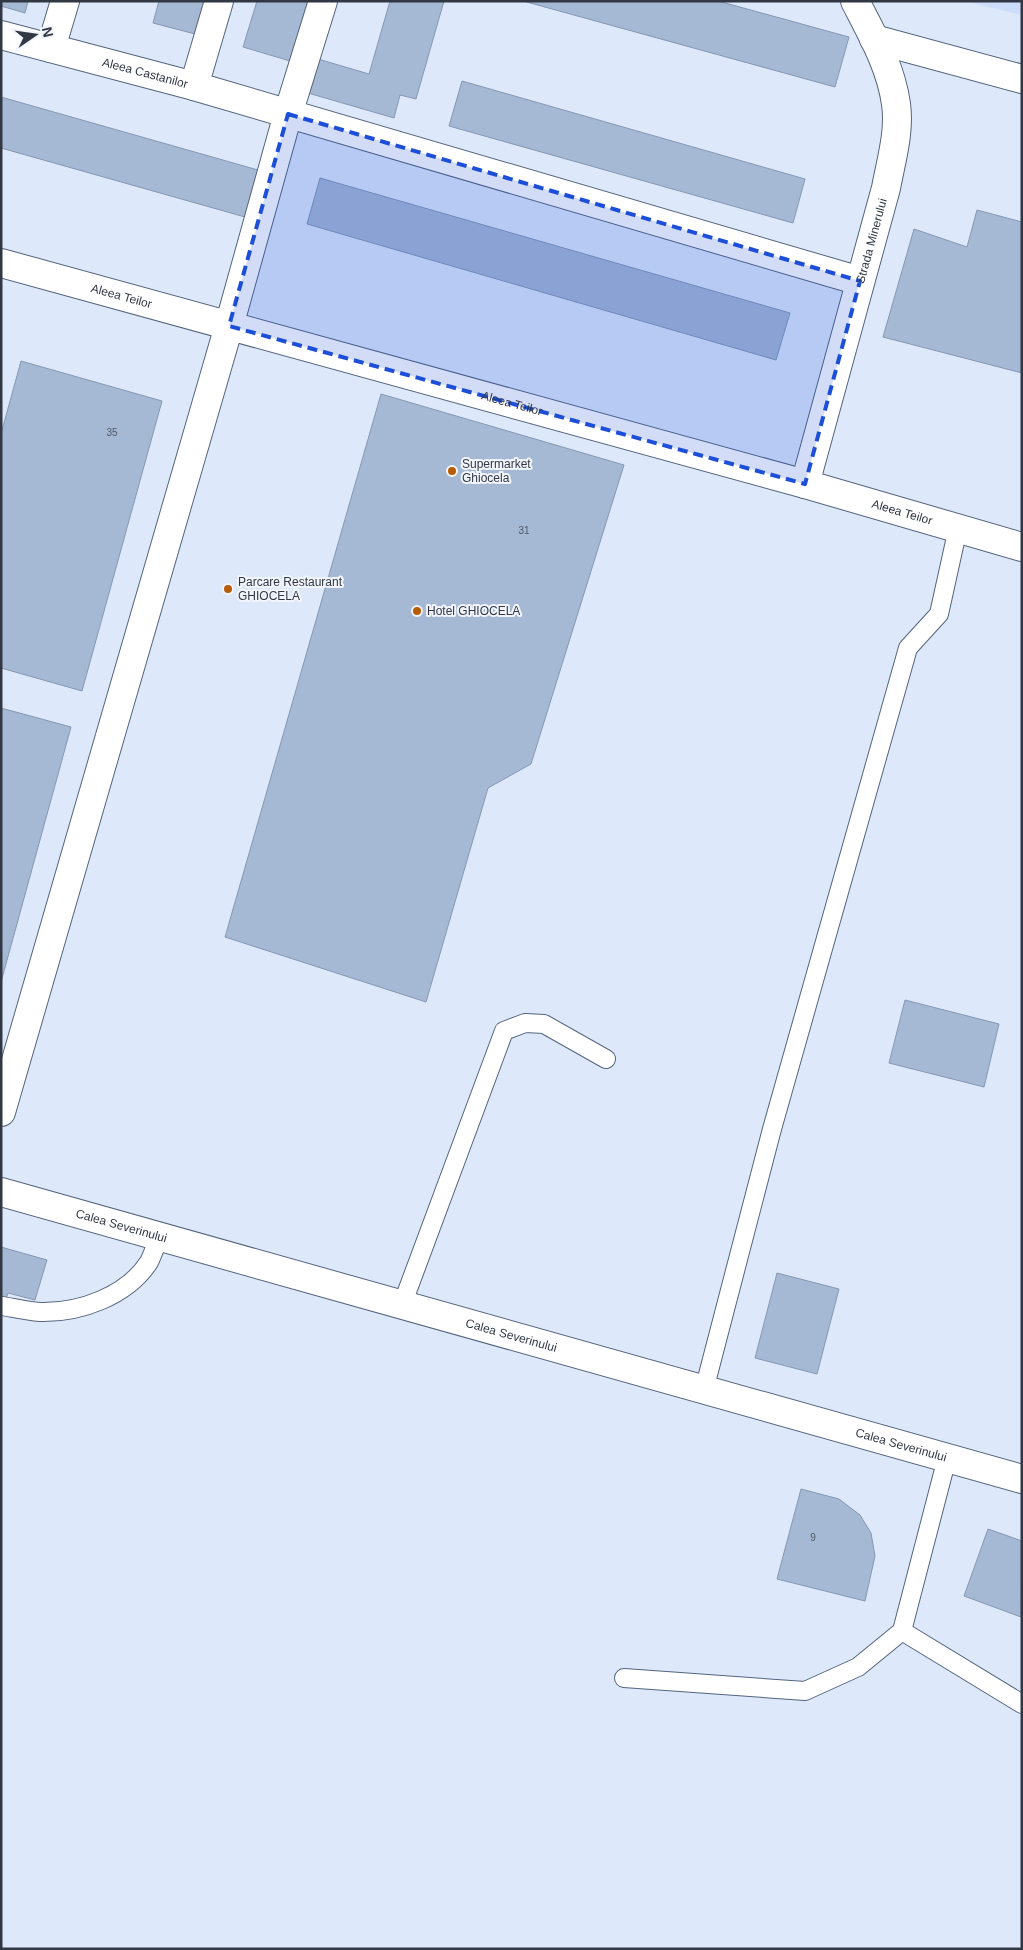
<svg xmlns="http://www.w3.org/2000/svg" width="1023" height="1950" font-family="Helvetica,sans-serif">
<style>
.built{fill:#cbddfa}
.building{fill:#a5b8d4;stroke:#8597b3}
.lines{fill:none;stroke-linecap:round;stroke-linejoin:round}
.service-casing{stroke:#54647e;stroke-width:20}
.minor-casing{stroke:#54647e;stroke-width:30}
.primary-casing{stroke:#54647e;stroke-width:30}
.service{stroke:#fff;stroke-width:18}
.minor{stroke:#fff;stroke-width:28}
.primary{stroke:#fff;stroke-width:28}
.marked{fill:#1d4ed8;fill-opacity:0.2;stroke:#1d4ed8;stroke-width:4;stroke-dasharray:10 6;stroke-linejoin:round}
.poi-dot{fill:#b85c01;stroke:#f2f6fc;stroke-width:2}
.labels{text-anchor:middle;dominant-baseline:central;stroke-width:4;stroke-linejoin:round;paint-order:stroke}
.number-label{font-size:10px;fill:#4e5868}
.street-label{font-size:12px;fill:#313844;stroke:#f2f6fc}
.poi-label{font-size:12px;fill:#313844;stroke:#f2f6fc;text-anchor:start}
</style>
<rect width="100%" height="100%" fill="#dde9fb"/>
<path class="built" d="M967,1H1022V15L988,7Z"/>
<g class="building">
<path d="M1,1H28L25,13L1,6Z"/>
<path d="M159,1H208L199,35L153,23Z"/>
<path d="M257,1H308L290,61L243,47Z"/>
<path d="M390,1H444L416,99L400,95L394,118L308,93L318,59L369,74Z"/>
<path d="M523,1H718L849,37L835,87Z"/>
<path d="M462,81L805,179L793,223L449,126Z"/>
<path d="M1,97L258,170L245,217L1,148Z"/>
<path d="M320,178L790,313L776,360L307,224Z"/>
<path d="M977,210L1022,222V373L883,337L914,229L967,247Z"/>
<path d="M21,361L162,401L82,691L1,668V434Z"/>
<path d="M381,394L624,465L531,764L488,788L426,1002L225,937Z"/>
<path d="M1,708L71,727L1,982Z"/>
<path d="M905,1000L999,1024L984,1087L889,1063Z"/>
<path d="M1,1247L47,1260L35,1300L8,1293L1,1314Z"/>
<path d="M777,1273L839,1289L817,1374L755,1358Z"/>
<path d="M801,1489L839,1499L860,1515L871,1533L875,1556L865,1601L777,1579Z"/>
<path d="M988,1529L1022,1541L1021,1617L964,1596Z"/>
</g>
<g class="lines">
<g class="service-casing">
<g id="service">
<path d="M402,1305L504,1031L525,1023L544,1024L606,1059"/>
<path d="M2,1306C14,1308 27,1311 40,1312C80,1313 127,1296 149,1262C153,1254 156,1245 159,1237"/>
<path d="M704,1390L772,1129L908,648L939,614L958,528"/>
<path d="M902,1631L1022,1704"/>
<path d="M624,1678L805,1691L858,1667L902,1631L947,1458"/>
</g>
</g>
<g class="minor-casing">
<g id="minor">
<path id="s1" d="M1,35L194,86L860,281"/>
<path d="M874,39L1022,79"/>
<path d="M51,48L65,1"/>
<path d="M194,86L219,1"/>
<path id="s2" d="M1,263L805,484L1022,547"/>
<path id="s3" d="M805,484L886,188C891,161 900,132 896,104C891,67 872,34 855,1"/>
<path d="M1,1112L229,326L288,114L323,1"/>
</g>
</g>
<g class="primary-casing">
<g id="primary">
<path id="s4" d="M1,1192L1022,1479"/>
</g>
</g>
<use href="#service" class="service"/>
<use href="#minor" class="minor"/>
<use href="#primary" class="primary"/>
</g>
<path class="marked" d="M288,114L860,281L805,484L229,326Z"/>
<g class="poi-dot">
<circle cx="452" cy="471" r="5"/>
<circle cx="228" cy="589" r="5"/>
<circle cx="417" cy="611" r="5"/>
</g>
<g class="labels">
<g class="number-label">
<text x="112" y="432">35</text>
<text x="524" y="530">31</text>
<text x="813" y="1537">9</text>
</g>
<g class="street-label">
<text stroke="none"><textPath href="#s1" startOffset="149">Aleea Castanilor</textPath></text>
<text stroke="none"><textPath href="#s3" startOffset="252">Strada Minerului</textPath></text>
<text stroke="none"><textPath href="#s2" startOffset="125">Aleea Teilor</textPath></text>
<text stroke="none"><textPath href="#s2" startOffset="530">Aleea Teilor</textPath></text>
<text stroke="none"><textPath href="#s2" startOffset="935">Aleea Teilor</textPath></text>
<text stroke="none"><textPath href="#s4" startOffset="125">Calea Severinului</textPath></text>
<text stroke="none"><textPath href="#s4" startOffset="530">Calea Severinului</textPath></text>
<text stroke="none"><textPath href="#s4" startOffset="935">Calea Severinului</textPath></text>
</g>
<g class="poi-label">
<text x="462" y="464">Supermarket<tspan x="462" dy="14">Ghiocela</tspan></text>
<text x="238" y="582">Parcare Restaurant<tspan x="238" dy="14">GHIOCELA</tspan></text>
<text x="427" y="611">Hotel GHIOCELA</text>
</g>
</g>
<rect width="1023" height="1950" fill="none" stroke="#313844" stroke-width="5"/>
<g transform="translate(35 35) rotate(77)" stroke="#f2f6fc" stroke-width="4" paint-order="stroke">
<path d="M0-4L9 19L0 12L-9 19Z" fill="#313844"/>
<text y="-8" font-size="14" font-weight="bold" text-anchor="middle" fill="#313844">N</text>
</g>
</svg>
